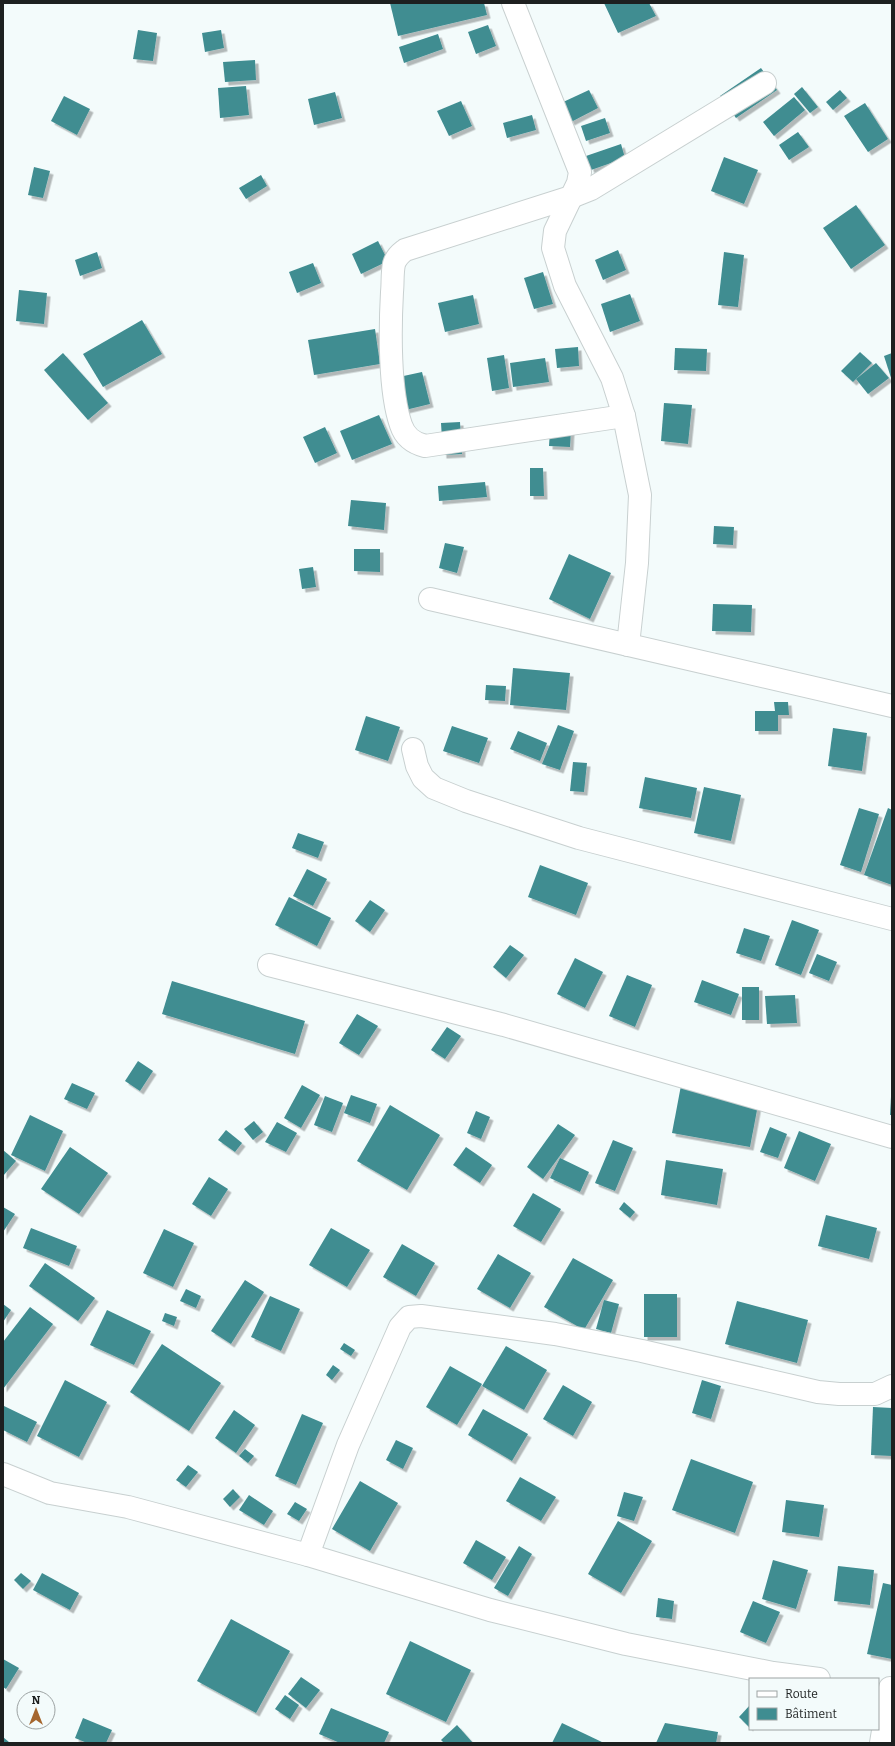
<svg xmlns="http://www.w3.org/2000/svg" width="895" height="1746" font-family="Bitter,serif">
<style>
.building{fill:#3f8d91;filter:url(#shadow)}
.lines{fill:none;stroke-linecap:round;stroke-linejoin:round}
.minor-casing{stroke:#c8d0d0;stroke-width:24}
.minor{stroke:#fff;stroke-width:22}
</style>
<defs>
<filter id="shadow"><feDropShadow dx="3.5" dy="3.5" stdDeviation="0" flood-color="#0004"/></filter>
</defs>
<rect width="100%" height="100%" fill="#f3fbfb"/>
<g class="building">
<path d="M390,3H484L487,15L398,36Z"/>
<path d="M604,3H649L656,16L618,33Z"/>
<path d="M488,25L496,46L476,54L468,32Z"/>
<path d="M138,30L157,33L153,61L133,59Z"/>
<path d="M221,30L224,48L205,52L202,33Z"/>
<path d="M438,34L443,49L404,63L399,47Z"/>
<path d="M255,60L256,80L225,82L223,62Z"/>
<path d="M761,68L777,90L736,118L720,96Z"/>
<path d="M246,86L249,115L220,118L218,88Z"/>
<path d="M802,87L818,107L810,113L794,94Z"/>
<path d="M589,90L598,108L571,122L561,103Z"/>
<path d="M840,90L847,98L833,110L826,102Z"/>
<path d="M335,92L342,118L314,125L308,99Z"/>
<path d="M64,96L90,109L77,135L51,121Z"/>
<path d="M794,97L805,110L774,136L763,122Z"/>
<path d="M461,101L472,126L449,136L437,111Z"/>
<path d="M865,103L888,139L868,152L844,116Z"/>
<path d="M532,115L536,130L507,138L503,123Z"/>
<path d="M605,118L610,133L586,141L581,126Z"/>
<path d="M798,132L809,147L789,160L779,145Z"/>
<path d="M621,144L625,158L591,170L586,156Z"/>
<path d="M724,157L758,170L744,204L711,191Z"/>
<path d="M34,167L50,171L43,198L28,195Z"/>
<path d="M261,175L267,186L246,199L239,188Z"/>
<path d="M856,205L885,245L851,269L823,228Z"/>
<path d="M378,241L388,261L361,274L352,254Z"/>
<path d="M618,250L626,270L603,280L595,260Z"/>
<path d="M97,252L102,268L80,276L75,260Z"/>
<path d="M724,252L744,255L738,307L718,305Z"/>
<path d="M313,263L321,283L297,293L289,272Z"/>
<path d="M543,272L553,304L534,309L524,278Z"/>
<path d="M19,290L47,293L44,324L16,321Z"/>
<path d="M630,294L640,321L610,332L601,304Z"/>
<path d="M473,295L479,324L445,332L438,303Z"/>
<path d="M142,320L162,354L103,387L83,354Z"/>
<path d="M375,329L380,364L314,375L308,340Z"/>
<path d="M578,347L579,366L557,368L555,349Z"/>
<path d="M675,348L707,349L706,371L674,370Z"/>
<path d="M860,352L872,363L853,382L841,371Z"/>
<path d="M63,353L108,403L88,420L44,370Z"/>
<path d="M892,353V381L884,356Z"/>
<path d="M504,355L509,388L492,391L487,358Z"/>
<path d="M545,358L549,382L513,387L510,363Z"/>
<path d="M876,363L889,378L868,394L856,379Z"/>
<path d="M422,372L430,404L393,413L385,380Z"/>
<path d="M664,403L692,405L688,444L661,441Z"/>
<path d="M379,415L392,444L352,460L340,431Z"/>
<path d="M460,422L462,454L443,455L441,423Z"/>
<path d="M325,427L337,453L315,463L303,437Z"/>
<path d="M550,429L571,430L570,447L549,446Z"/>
<path d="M530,468H543L544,496H530Z"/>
<path d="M485,482L487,497L439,501L438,486Z"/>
<path d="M351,500L386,503L384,530L348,526Z"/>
<path d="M714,526L734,527L733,545L713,544Z"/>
<path d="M445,543L464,547L457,573L439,568Z"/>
<path d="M354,549H380V572L354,571Z"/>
<path d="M569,554L611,573L590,619L549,599Z"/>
<path d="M313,567L316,587L302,589L299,569Z"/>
<path d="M713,604L752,605L751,632L712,631Z"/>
<path d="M513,668L570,673L566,710L510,705Z"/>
<path d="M486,685L506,686L505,701L485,700Z"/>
<path d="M774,702H788L789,715H778V731H755V711H775Z"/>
<path d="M366,716L400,727L388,761L355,750Z"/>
<path d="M558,725L574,731L560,770L542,764Z"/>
<path d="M452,726L488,738L479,763L443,751Z"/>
<path d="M833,728L867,733L862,771L828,766Z"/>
<path d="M518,731L547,743L540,761L510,749Z"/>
<path d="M573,762L587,763L584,792L570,791Z"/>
<path d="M645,777L697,788L691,818L639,808Z"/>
<path d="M704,787L741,795L731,841L694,833Z"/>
<path d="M859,808L879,814L861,872L840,865Z"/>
<path d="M888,808L892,810V885L864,875Z"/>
<path d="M298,833L324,842L318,858L292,848Z"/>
<path d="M540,865L588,883L576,915L528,897Z"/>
<path d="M307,869L327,879L313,906L293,896Z"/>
<path d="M289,897L331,918L317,946L275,925Z"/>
<path d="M370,900L385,910L370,932L355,921Z"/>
<path d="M792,920L819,930L801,975L775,965Z"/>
<path d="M744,928L770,936L761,961L736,953Z"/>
<path d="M510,945L524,955L506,978L493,967Z"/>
<path d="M817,954L837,962L829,981L809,973Z"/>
<path d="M575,958L603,972L585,1008L557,994Z"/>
<path d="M627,975L652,985L635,1027L609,1016Z"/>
<path d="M702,980L739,994L731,1015L694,1002Z"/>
<path d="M172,981L305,1021L295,1054L162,1014Z"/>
<rect x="742" y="987" width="17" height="33"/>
<path d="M795,995L797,1023L767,1024L765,996Z"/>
<path d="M357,1014L378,1026L359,1055L339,1043Z"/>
<path d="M447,1027L461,1036L445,1059L431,1050Z"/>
<path d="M138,1061L153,1071L140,1091L125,1081Z"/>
<path d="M683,1075L761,1089L750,1147L672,1133Z"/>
<path d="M72,1083L95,1093L87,1109L64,1099Z"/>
<path d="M302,1085L320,1095L301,1128L284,1118Z"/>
<path d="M351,1095L377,1104L370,1123L344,1113Z"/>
<path d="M325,1096L343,1103L332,1132L314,1125Z"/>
<path d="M891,1097H892V1115H890Z"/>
<path d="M390,1105L440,1135L407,1190L357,1161Z"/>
<path d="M476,1111L490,1117L481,1139L467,1133Z"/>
<path d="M30,1115L63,1131L45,1171L11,1155Z"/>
<path d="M254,1121L263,1132L253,1140L244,1129Z"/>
<path d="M277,1122L297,1133L286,1152L265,1142Z"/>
<path d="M558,1124L575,1135L543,1179L527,1167Z"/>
<path d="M770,1127L787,1134L778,1158L760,1152Z"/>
<path d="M226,1130L242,1143L235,1152L218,1140Z"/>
<path d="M799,1131L831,1144L815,1181L784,1168Z"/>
<path d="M613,1140L633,1148L615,1191L595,1183Z"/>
<path d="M70,1147L108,1173L79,1214L41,1189Z"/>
<path d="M466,1147L492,1165L480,1183L453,1165Z"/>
<path d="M3,1150L16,1161L3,1176Z"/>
<path d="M560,1158L589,1172L580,1192L550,1178Z"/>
<path d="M666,1160L723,1169L717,1205L661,1195Z"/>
<path d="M209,1177L228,1189L211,1216L192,1204Z"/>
<path d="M533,1193L561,1209L541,1242L513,1226Z"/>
<path d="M624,1202L635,1212L630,1218L619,1209Z"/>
<path d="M3,1207L15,1214L3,1232Z"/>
<path d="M826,1215L877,1228L869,1259L818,1246Z"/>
<path d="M31,1228L77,1246L69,1266L23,1248Z"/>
<path d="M331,1228L370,1250L347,1287L309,1265Z"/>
<path d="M164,1229L194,1243L173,1287L143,1273Z"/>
<path d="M402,1244L435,1263L416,1296L383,1277Z"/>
<path d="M498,1254L531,1273L510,1308L477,1289Z"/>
<path d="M573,1258L613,1280L584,1330L544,1307Z"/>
<path d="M45,1263L95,1298L78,1321L29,1286Z"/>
<path d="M245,1280L264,1292L231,1344L211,1331Z"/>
<path d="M186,1289L201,1296L196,1308L180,1301Z"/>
<rect x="644" y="1294" width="33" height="43"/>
<path d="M270,1296L300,1309L281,1351L251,1337Z"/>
<path d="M604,1300L619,1304L611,1333L596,1329Z"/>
<path d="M737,1301L808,1320L797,1363L725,1344Z"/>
<path d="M3,1304L11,1310L3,1322Z"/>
<path d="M30,1307L53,1324L3,1389V1342Z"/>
<path d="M107,1310L151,1331L134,1365L90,1345Z"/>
<path d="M165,1313L177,1317L174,1326L162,1321Z"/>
<path d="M344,1343L355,1350L351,1356L340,1349Z"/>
<path d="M162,1344L221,1383L189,1431L130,1392Z"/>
<path d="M506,1346L547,1370L524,1410L482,1386Z"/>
<path d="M333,1365L340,1370L332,1380L326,1375Z"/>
<path d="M450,1366L482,1384L457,1425L426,1407Z"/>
<path d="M65,1380L107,1402L79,1457L37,1436Z"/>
<path d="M702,1380L721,1386L711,1419L692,1413Z"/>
<path d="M563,1385L592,1402L573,1436L543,1419Z"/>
<path d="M4,1406L37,1422L27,1442L3,1430Z"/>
<path d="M873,1407L892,1408V1456L871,1455Z"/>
<path d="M483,1409L528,1434L512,1461L468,1435Z"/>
<path d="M234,1410L255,1425L236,1453L215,1438Z"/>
<path d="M302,1414L323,1423L296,1485L275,1476Z"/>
<path d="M396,1440L413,1448L403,1469L386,1460Z"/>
<path d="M245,1449L254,1456L248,1463L239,1456Z"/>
<path d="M691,1459L753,1482L735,1533L672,1510Z"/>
<path d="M188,1465L198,1472L186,1487L176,1480Z"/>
<path d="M520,1477L556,1497L541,1521L506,1501Z"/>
<path d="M360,1481L398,1503L370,1551L332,1529Z"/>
<path d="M233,1489L240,1497L230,1507L223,1499Z"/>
<path d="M624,1492L643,1497L634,1521L617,1516Z"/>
<path d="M249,1495L273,1511L264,1525L239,1510Z"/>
<path d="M786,1500L824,1505L819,1537L782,1532Z"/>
<path d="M295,1502L307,1509L299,1521L287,1514Z"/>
<path d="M618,1521L652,1541L621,1593L588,1574Z"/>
<path d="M476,1540L506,1557L492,1580L463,1563Z"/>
<path d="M519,1546L532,1554L508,1596L494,1588Z"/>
<path d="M773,1560L808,1570L796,1609L762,1599Z"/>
<path d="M838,1566L874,1570L870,1605L834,1601Z"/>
<path d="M21,1573L31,1581L23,1589L14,1580Z"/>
<path d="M42,1573L79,1593L70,1610L33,1590Z"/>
<path d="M883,1583L892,1585V1659L867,1654Z"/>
<path d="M658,1598L674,1601L672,1619L656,1617Z"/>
<path d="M753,1601L780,1612L766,1643L740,1632Z"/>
<path d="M231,1619L290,1651L256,1713L197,1681Z"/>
<path d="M410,1641L471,1670L446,1722L386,1694Z"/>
<path d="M3,1659L19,1668L6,1689L3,1687Z"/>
<path d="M301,1677L320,1690L306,1708L288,1694Z"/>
<path d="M285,1695L299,1705L290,1719L275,1709Z"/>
<path d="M750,1705V1728L739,1717Z"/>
<path d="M331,1708L389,1732L384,1743H340L319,1734Z"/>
<path d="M83,1718L112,1730L106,1743H87L75,1738Z"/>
<path d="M562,1723L604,1743H552Z"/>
<path d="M665,1723L718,1732L716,1743H656Z"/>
<path d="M457,1725L473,1743H444L441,1740Z"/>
<path d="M3,1737L10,1743H3Z"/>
</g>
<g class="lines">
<g class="minor-casing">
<g id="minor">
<path d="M513,3L580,172L578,183L555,231L553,248L565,286L612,378L624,416L640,495L637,563L628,645"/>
<path d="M624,416L425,446C413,443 405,437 401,425C389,391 390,328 392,292C393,283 392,273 394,264C396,257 400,254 405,250L571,197L591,189L765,83"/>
<path d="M430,599L892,706"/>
<path d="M413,749L417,766L423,778L434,788L466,801L579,838L892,919"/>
<path d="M269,965L504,1025L892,1137"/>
<path d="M3,1474L50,1493L128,1507L308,1555L490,1610L626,1644L773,1673L819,1679"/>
<path d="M308,1555L348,1445L400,1327L409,1317L421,1316L555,1334L642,1351L818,1392L839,1394H875L892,1386"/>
<path d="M881,1743L890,1688"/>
</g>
</g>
<use href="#minor" class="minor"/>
</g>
<rect width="895" height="1746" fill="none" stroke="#1d2020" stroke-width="8"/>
<rect x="749" y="1678" width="130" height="52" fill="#f3fbfb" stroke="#9da3a3"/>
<rect x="757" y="1691" width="20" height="6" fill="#ffffff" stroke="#9da3a3"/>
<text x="785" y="1698" font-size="12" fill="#1d2020">Route</text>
<rect x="757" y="1708" width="20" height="12" fill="#3f8d91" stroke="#9da3a3"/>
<text x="785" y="1718" font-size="12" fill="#1d2020">Bâtiment</text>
<g transform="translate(36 1710)"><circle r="19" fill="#f3fbfb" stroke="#9da3a3"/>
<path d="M0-3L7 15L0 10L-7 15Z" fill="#a5662e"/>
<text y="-6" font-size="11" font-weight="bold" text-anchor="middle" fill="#1d2020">N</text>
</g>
</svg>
